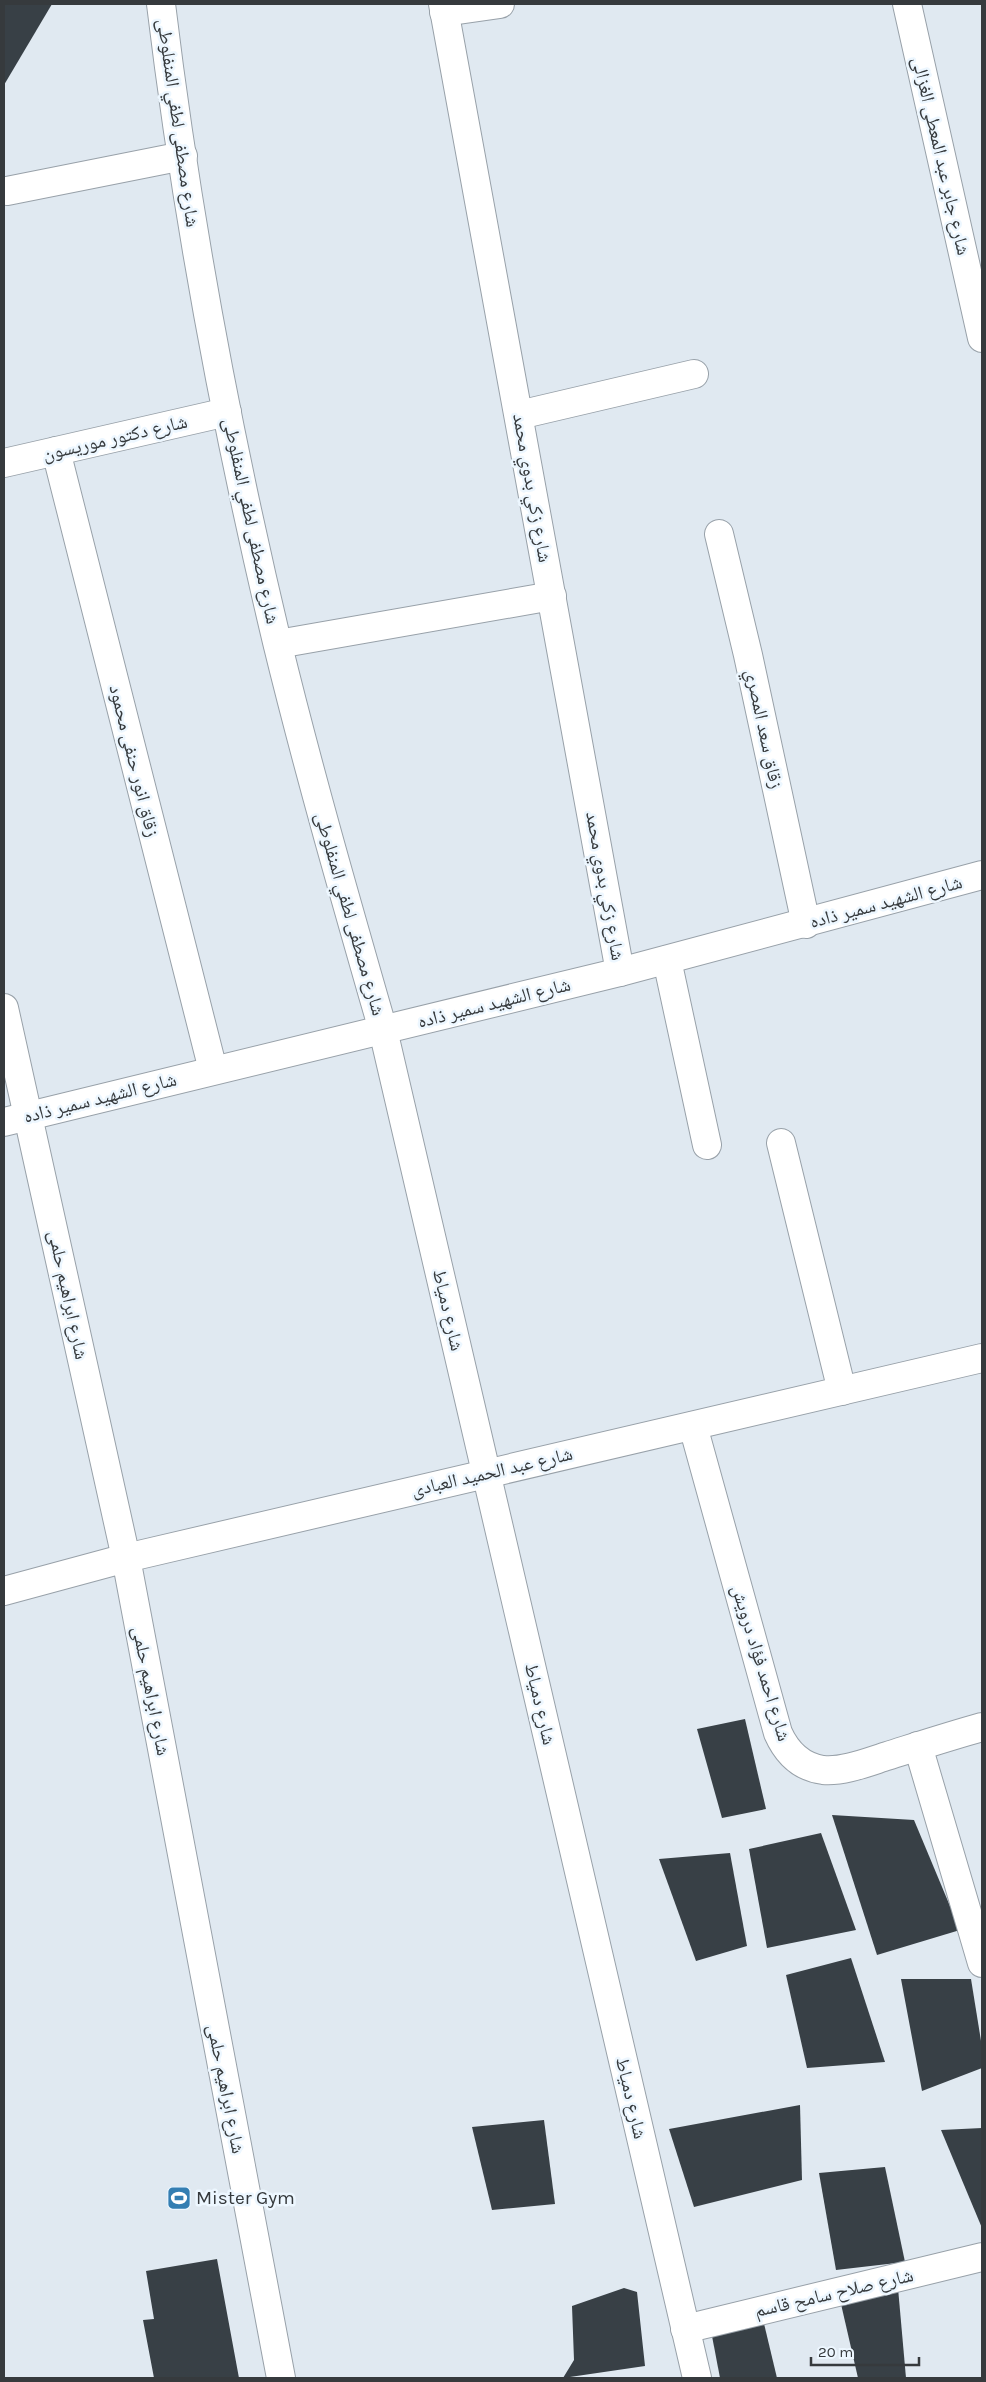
<svg xmlns="http://www.w3.org/2000/svg" width="986" height="2382" font-family="Karla,'Noto Naskh Arabic',sans-serif">
<style>
.building{fill:#384046}
.lines{fill:none;stroke-linecap:round;stroke-linejoin:round}
.minor-casing{stroke:#98a1a9;stroke-width:30}
.minor{stroke:#fff;stroke-width:28}
.labels{text-anchor:middle;dominant-baseline:central;stroke-width:5;stroke-linejoin:round;paint-order:stroke}
.street-label{font-size:19px;fill:#363a3d;stroke:#edf7ff}
.poi-label{font-size:19px;fill:#363a3d;stroke:#edf7ff;text-anchor:start}
</style>
<rect width="100%" height="100%" fill="#e0e9f1"/>
<g class="building">
<path d="M4,4H52L4,85Z"/>
<path d="M745,1719L766,1809L722,1818L697,1729Z"/>
<path d="M832,1815L914,1820L960,1930L877,1955Z"/>
<path d="M821,1833L856,1930L767,1948L749,1849Z"/>
<path d="M730,1853L747,1946L696,1961L659,1859Z"/>
<path d="M851,1958L885,2062L807,2068L786,1975Z"/>
<path d="M901,1979H971L982,2047V2068L922,2091Z"/>
<path d="M800,2105L802,2180L694,2207L669,2129Z"/>
<path d="M544,2120L555,2204L492,2210L472,2127Z"/>
<path d="M982,2128V2228L941,2130Z"/>
<path d="M885,2167L905,2262L836,2270L819,2173Z"/>
<path d="M217,2259L239,2378H154L143,2320L154,2319L146,2271Z"/>
<path d="M624,2288L637,2292L645,2366L563,2378L574,2360L572,2306Z"/>
<path d="M898,2288L906,2378H858L841,2304Z"/>
<path d="M761,2311L777,2378H720L712,2336Z"/>
</g>
<g class="lines">
<g class="minor-casing">
<g id="minor">
<path d="M161,4C187,219 227,432 277,642C309,773 346,901 383,1030L697,2378"/>
<path d="M443,4L620,972"/>
<path d="M907,4L982,338"/>
<path d="M444,12L500,4"/>
<path d="M7,191L183,156"/>
<path d="M519,415L694,374"/>
<path d="M56,451L213,1070"/>
<path d="M4,463L227,412"/>
<path d="M719,534L748,655L806,924"/>
<path d="M278,644L552,596"/>
<path d="M667,960L707,1145"/>
<path d="M4,1008L126,1558L281,2378"/>
<path d="M4,1122L620,972L982,875"/>
<path d="M781,1143L842,1391"/>
<path d="M693,1426L778,1733C787,1753 801,1767 823,1770C843,1772 868,1762 887,1756C919,1746 950,1736 982,1727"/>
<path d="M4,1591L126,1558L982,1358"/>
<path d="M918,1746L982,1963"/>
<path d="M685,2329L982,2257"/>
</g>
</g>
<use href="#minor" class="minor"/>
</g>
<defs>
<g id="stadium-square" transform="scale(1.25)"><rect x="-9" y="-9" width="18" height="18" rx="4" fill="#347eb2" stroke="#edf7ff"/><path d="M0-5a6.5 5 0 1 0 0 10a6.5 5 0 1 0 0-10ZM-3.5-1.8h7v3.6h-7Z" fill="#fff"/></g>
</defs>
<g fill-rule="evenodd">
<use href="#stadium-square" x="179" y="2198"/>
</g>
<g class="labels">
<g class="street-label">
<text transform="translate(178 123) rotate(82)">شارع مصطفى لطفي المنفلوطى</text>
<text transform="translate(941 156) rotate(77)">شارع جابر عبد المعطى الغزالى</text>
<text transform="translate(115 438) rotate(-13)">شارع دكتور موريسون</text>
<text transform="translate(532 488) rotate(80)">شارع زكي بدوي محمد</text>
<text transform="translate(251 521) rotate(78)">شارع مصطفى لطفي المنفلوطى</text>
<text transform="translate(764 729) rotate(78)">زقاق سعد المصري</text>
<text transform="translate(134 761) rotate(76)">زقاق انور حنفى محمود</text>
<text transform="translate(605 886) rotate(80)">شارع زكي بدوي محمد</text>
<text transform="translate(886 902) rotate(-15)">شارع الشهيد سمير ذاده</text>
<text transform="translate(350 914) rotate(74)">شارع مصطفى لطفي المنفلوطى</text>
<text transform="translate(494 1003) rotate(-14)">شارع الشهيد سمير ذاده</text>
<text transform="translate(100 1098) rotate(-14)">شارع الشهيد سمير ذاده</text>
<text transform="translate(68 1295) rotate(78)">شارع ابراهيم حلمى</text>
<text transform="translate(448 1310) rotate(77)">شارع دمياط</text>
<text transform="translate(492 1472) rotate(-13)">شارع عبد الحميد العبادى</text>
<text transform="translate(761 1663) rotate(73)">شارع احمد فؤاد درويش</text>
<text transform="translate(151 1691) rotate(79)">شارع ابراهيم حلمى</text>
<text transform="translate(540 1704) rotate(77)">شارع دمياط</text>
<text transform="translate(226 2089) rotate(79)">شارع ابراهيم حلمى</text>
<text transform="translate(631 2098) rotate(77)">شارع دمياط</text>
<text transform="translate(834 2293) rotate(-13)">شارع صلاح سامح قاسم</text>
</g>
<g class="poi-label">
<text x="196" y="2198">Mister Gym</text>
</g>
</g>
<rect width="986" height="2382" fill="none" stroke="#363a3d" stroke-width="10"/>
<path d="M811 2357v8h108v-8" fill="none" stroke="#363a3d" stroke-width="2.5"/>
<text x="818" y="2357" font-size="15" fill="#363a3d" stroke="#edf7ff" stroke-width="4" paint-order="stroke">20 m</text>
</svg>
